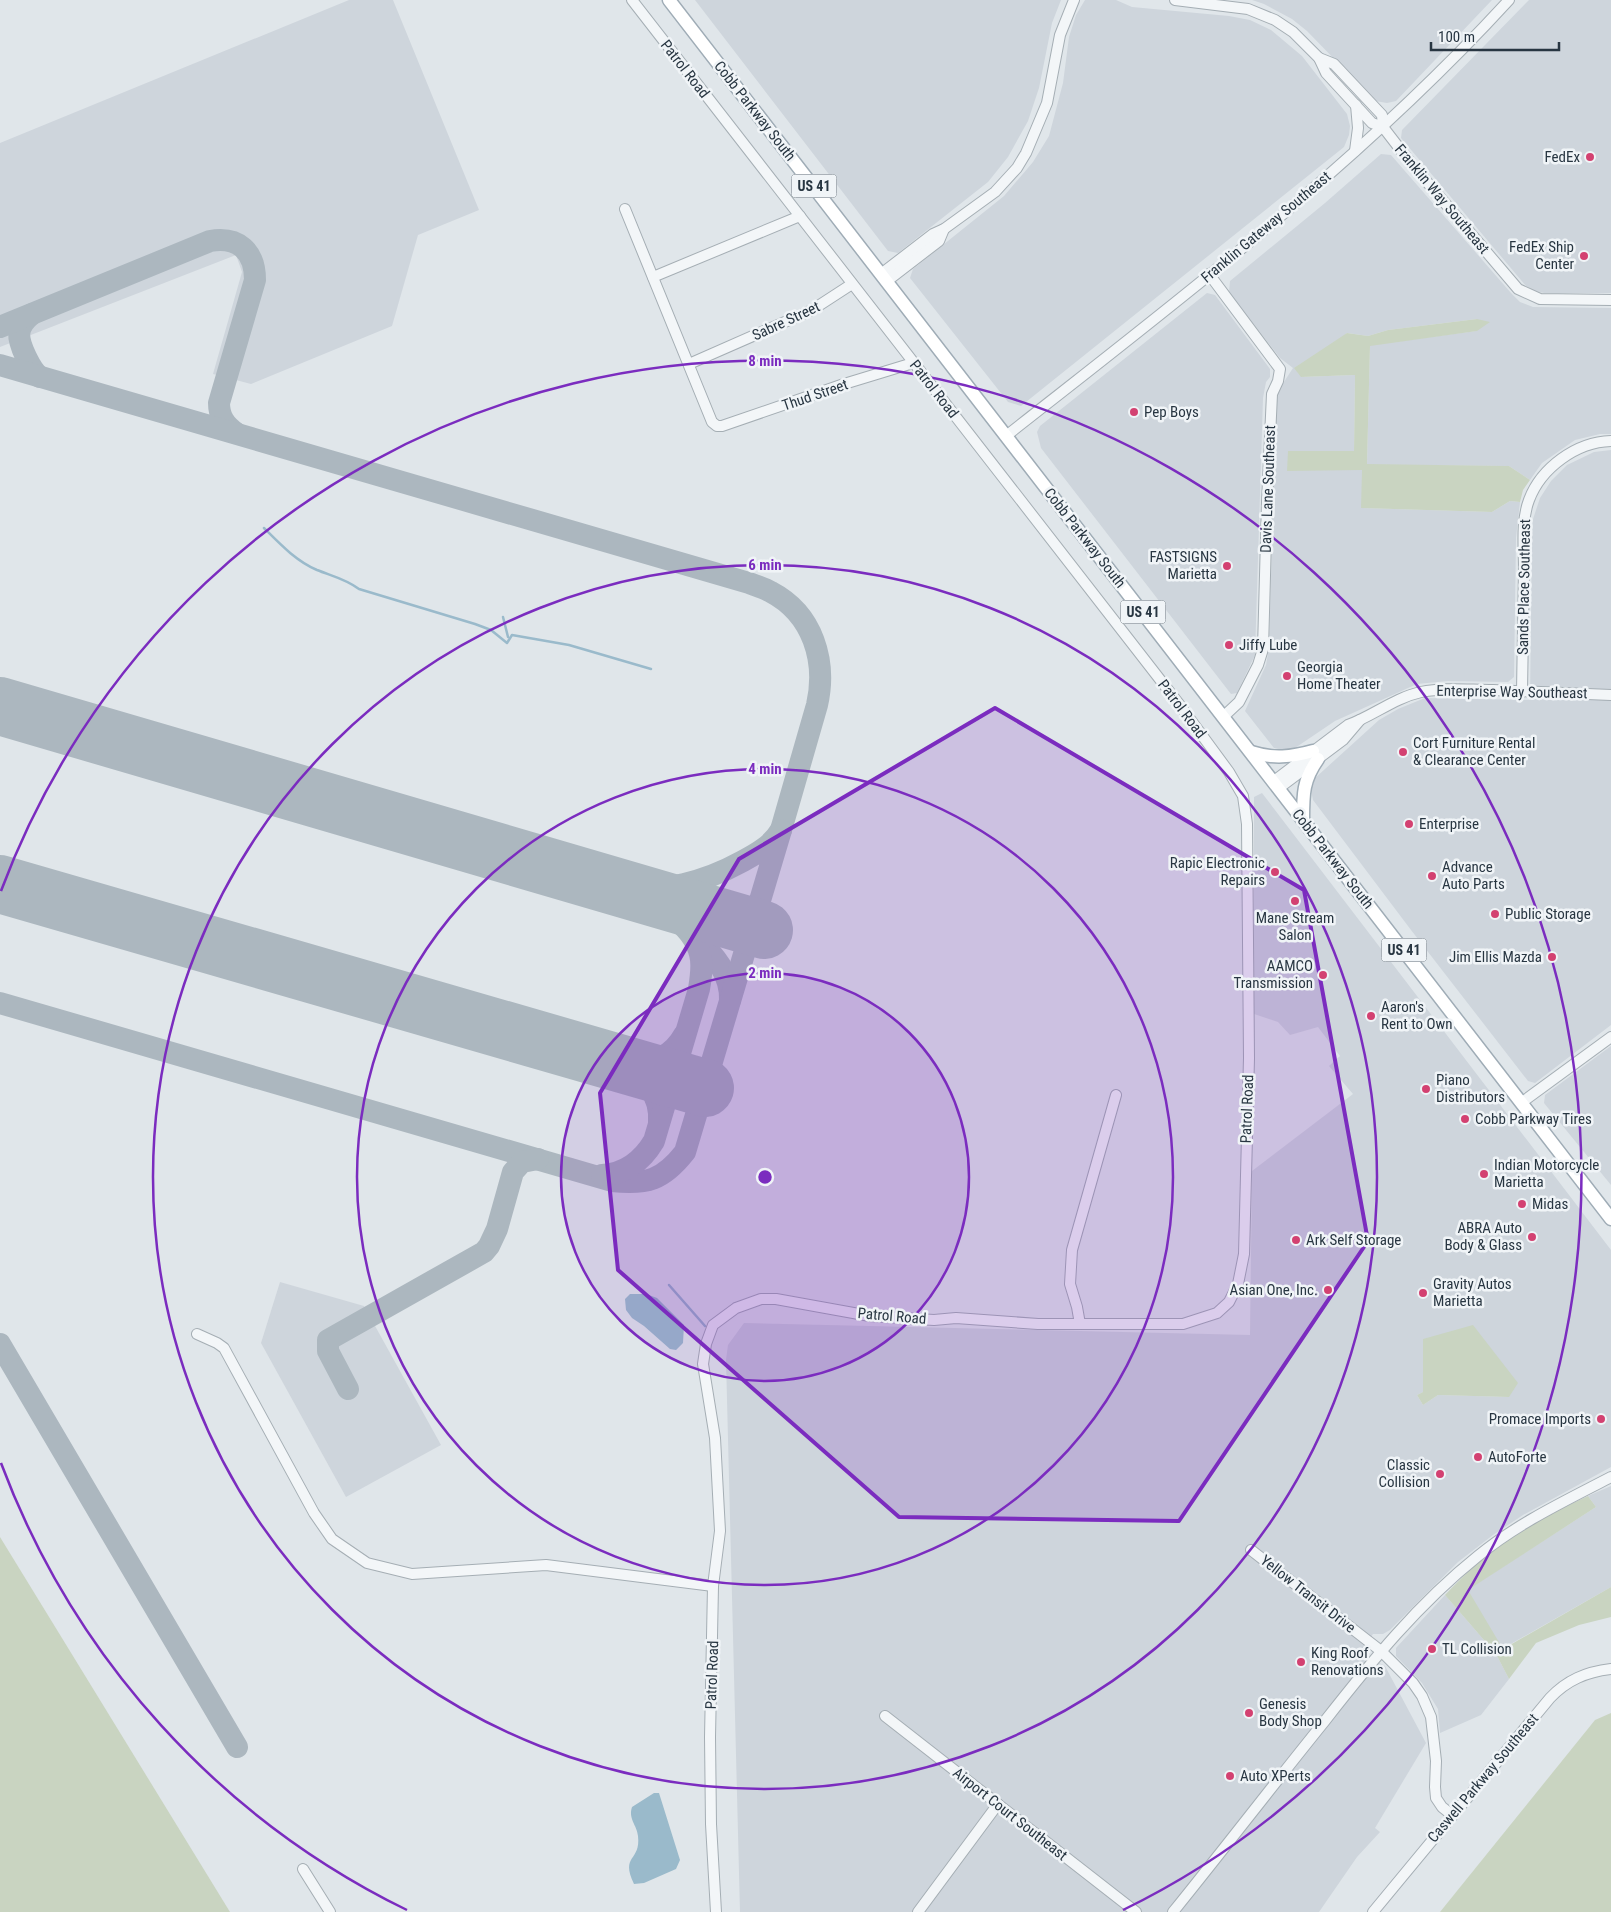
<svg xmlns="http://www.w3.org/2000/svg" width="1611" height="1912" font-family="'Roboto Condensed',sans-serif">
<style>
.built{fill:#ced5dc;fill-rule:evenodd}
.green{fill:#c9d4c1}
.water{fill:#9abacb}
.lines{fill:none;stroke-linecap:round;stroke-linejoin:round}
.stream{stroke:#9abacb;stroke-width:2.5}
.taxiway{stroke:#acb7bf;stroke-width:22}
.runway{stroke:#acb7bf;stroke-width:58}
.minor-casing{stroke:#a5aeb4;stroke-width:12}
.major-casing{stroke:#9facb6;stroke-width:15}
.minor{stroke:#f3f6f8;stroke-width:10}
.major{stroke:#fff;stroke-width:12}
.marked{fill:#7b2cbf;fill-opacity:0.2;stroke:#7b2cbf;stroke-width:4;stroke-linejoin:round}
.ring{fill:none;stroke:#7b2cbf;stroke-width:2.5}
.poi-dot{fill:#d34171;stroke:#f0f4f7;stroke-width:2}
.labels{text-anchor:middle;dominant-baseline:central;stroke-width:5;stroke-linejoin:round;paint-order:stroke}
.shield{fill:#f0f4f7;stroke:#646f78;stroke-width:1}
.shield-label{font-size:14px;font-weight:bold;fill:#283642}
.street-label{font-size:15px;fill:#283642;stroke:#f0f4f7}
.poi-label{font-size:15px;fill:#283642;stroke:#f0f4f7;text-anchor:start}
.centre{fill:#7b2cbf;stroke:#f0f4f7;stroke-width:2.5}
.ring-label{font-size:15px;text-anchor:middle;font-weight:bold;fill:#7b2cbf;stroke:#f0f4f7;stroke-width:5;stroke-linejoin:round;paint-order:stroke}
</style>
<rect width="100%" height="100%" fill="#e0e6ea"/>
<g class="built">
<path d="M349,0H393L479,210L418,235L392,326L251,384L213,374L242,272L236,255L0,347V143Z"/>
<path d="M695,0H1061L1052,23L1039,88L1028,121L1008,157L988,182L898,253L888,251Z"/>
<path d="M1085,0H1116L1132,7L1229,16L1250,20L1271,30L1302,56L1347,114L1350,126L1349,135L1344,147L1021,406L1008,402L910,278L913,269L1004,196L1033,162L1049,136L1063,83L1069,37L1076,15Z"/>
<path d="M1252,0H1492L1396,101L1387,103L1375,101L1307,31L1292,19L1264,4Z"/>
<path d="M1529,0H1611V293H1544L1535,291L1526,286L1401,138L1402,130Z"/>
<path d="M1381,154L1391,155L1511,293L1520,302L1533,307L1611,308V434H1600L1575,440L1542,463L1530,480L1509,466L1367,465L1370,345L1476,331L1477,319L1388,330L1368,336L1347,333L1301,377L1355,375L1354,452L1288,451V470H1362V508L1492,512L1510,501L1520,502L1516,538L1514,677L1508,682L1448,681L1417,684L1335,721L1295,748L1283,750L1274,748L1245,711L1266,665L1269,648L1276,400L1280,388L1293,368L1280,358L1229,292L1230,281L1325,203Z"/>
<path d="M1207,293L1215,295L1270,369V377L1266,382L1263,398L1255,655L1237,693L1231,694L1041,448L1037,432L1040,426Z"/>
<path d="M1611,450V1025L1535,1083L1528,1081L1411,930L1313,800L1311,790L1314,779L1379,720L1398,709L1425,698L1530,700L1532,537L1533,519L1540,498L1551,481L1567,465L1594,452Z"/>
<path d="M1262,793L1611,1250V1467L1523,1515L1493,1535L1458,1562L1390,1630L1383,1634H1373L1363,1648L1364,1655L1385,1666L1426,1743L1375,1828L1380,1832L1357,1857L1319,1912H740L726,1360L728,1345L744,1323L1250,1335L1252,1171L1353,1094L1329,1066L1340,1056L1318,1027L1290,1035L1278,1022L1254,1014V797ZM1424,1339L1509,1397L1438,1395L1423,1405L1417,1395L1423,1392Z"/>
<path d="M1611,1046V1185L1544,1103L1545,1095Z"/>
<path d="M280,1282L364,1306L441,1445L346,1497L261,1343Z"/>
<path d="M1611,1486V1587L1502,1649L1467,1590L1596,1507L1588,1496Z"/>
<path d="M1445,1595L1496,1654L1509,1679L1481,1715L1440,1733L1438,1709L1422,1683L1396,1656V1648Z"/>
</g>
<g class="green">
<path d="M1477,319L1490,322L1477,331L1370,346L1367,464L1509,466L1530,480L1523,490L1520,502L1510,501L1492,512L1361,508L1362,470L1287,471L1288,451H1354L1355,375L1301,377L1294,368L1347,333L1368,336L1388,330Z"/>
<path d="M1473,1325L1518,1383L1509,1397L1438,1395L1423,1405L1417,1395L1423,1392V1339Z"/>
<path d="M1588,1496L1596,1507L1468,1590L1503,1649L1611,1587V1617L1579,1625L1536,1643L1509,1679L1496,1654L1445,1595C1464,1575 1484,1556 1506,1540C1530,1522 1561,1509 1588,1496Z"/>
<path d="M0,1537L230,1912H0Z"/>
<path d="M1611,1713V1912H1440L1595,1720Z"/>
</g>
<g class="water">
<path d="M630,1294H646L657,1298L684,1325L683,1343L676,1350L670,1349L644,1326L632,1318L626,1310L625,1299Z"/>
<path d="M654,1793H659L680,1860L676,1869L644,1883L634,1884C620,1854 641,1862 638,1836C637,1825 628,1819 632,1807Z"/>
</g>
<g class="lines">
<g class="stream">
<path d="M264,528C280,544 296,561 317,570C332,576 346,579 359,589L475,624L491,630L507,643L512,635L569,645L651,669"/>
<path d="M503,617L508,637"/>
<path d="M669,1285L705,1326"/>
</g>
<g class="taxiway">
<path d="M32,314C15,328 17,338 26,357C30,365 33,372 40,377"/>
<path d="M0,327L210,241C238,236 255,251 255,280L219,403C219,417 225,425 236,433"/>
<path d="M0,365L749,583C757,586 764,588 771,592C813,614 827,661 817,705L781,830"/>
<path d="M697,938C714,955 731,974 730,1000"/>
<path d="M0,1003L612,1181C647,1185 663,1180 685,1152L781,830C772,845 758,853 743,861C703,883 665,892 620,887"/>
<path d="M621,1064C647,1066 671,1059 684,1035"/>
<path d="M621,1064C644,1077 661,1094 659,1122"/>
<path d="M602,1175C626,1174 642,1161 654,1141L699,989C701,977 703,965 700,954C692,922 653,903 625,890"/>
<path d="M0,1344L237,1747"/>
<path d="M348,1389L328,1351V1340L484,1252L489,1246L497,1229L513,1172L522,1162L538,1159"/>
</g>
<g class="runway">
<path d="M0,706L764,930"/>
<path d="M0,884L705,1088"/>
</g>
<g class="minor-casing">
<g id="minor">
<path d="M632,0L1179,704L1229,772L1243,796L1247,824L1249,1058L1244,1254L1238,1284L1229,1302L1217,1313L1183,1324H1038L956,1318L934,1320L870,1316L776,1299H761L736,1308L713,1325L706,1344L703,1364L715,1438L720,1531L713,1586L710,1737L711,1824L716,1912"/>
<path d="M1175,0L1248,9L1275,20L1293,32L1319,58L1326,73L1372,123L1383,127"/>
<path d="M1319,58L1334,64L1382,115L1383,127"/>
<path d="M1383,127L1410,162L1518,289L1540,299L1611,300"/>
<path d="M1355,151L1358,128L1356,105"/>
<path d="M625,209L712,422L717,426H722L844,384L913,363"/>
<path d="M881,274L933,234L944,229L995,192L1017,168L1026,153L1047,103L1060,35L1074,0"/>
<path d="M1209,274L1280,369L1278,381L1272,394L1267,502L1263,649L1258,665L1239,702L1223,717"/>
<path d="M653,277L800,216"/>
<path d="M887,281L939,241L944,229"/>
<path d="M689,364L812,310L852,284"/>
<path d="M1006,436C1180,299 1359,164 1509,0"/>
<path d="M1522,691C1523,651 1523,610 1524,569C1524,547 1521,521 1529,500C1541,468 1576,442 1611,441"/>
<path d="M1274,781L1348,725C1373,716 1394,698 1421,692C1444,687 1469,690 1493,690C1532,692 1572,693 1611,695"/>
<path d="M1279,788L1343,740L1360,720"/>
<path d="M1521,1103L1611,1037"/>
<path d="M1080,1324L1077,1307L1070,1284L1072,1250L1116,1095"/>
<path d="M197,1334L217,1343L224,1348L314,1513L332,1539L367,1563L412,1574L546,1565L713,1586"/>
<path d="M1251,1550L1381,1651L1413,1683L1422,1696L1431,1717L1436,1761L1435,1787L1436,1798L1442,1807L1452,1815"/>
<path d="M885,1716L1136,1912"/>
<path d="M303,1869L330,1912"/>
<path d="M918,1912L998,1804"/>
<path d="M1173,1912C1224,1849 1273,1785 1324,1722C1371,1662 1418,1604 1478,1556C1518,1523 1565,1501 1611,1477"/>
<path d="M1373,1912L1550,1698C1567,1680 1586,1672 1611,1669"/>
</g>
</g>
<g class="major-casing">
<g id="major">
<path d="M669,0L1611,1219"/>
<path d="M1251,752C1273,759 1292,757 1313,751"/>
<path d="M1303,820C1303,794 1303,780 1318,759"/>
</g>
</g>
<use href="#minor" class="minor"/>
<use href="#major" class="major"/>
</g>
<path class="marked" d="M995,708L1304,890L1368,1241L1179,1521L899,1517L618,1270L600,1093L739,859Z"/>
<circle cx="765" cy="1177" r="204" fill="#7b2cbf" fill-opacity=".12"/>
<g class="ring">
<circle cx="765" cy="1177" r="204"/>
<circle cx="765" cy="1177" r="408"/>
<circle cx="765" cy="1177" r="612"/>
<path d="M407 1910A816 816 0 0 1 1 1463M1 891A816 816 0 1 1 1123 1910"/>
</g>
<g class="poi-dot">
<circle cx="1590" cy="157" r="5"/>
<circle cx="1584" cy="256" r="5"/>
<circle cx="1134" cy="412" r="5"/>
<circle cx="1227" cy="566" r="5"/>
<circle cx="1229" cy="645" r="5"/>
<circle cx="1287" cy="676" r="5"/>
<circle cx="1403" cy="752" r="5"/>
<circle cx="1409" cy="824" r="5"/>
<circle cx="1275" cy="872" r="5"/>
<circle cx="1432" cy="876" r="5"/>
<circle cx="1295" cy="901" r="5"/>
<circle cx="1495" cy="914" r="5"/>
<circle cx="1552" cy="957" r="5"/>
<circle cx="1323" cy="975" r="5"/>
<circle cx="1371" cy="1016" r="5"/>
<circle cx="1426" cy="1089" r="5"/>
<circle cx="1465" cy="1119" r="5"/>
<circle cx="1484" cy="1174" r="5"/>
<circle cx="1522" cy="1204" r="5"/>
<circle cx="1532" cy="1237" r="5"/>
<circle cx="1296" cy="1240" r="5"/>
<circle cx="1328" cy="1290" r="5"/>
<circle cx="1423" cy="1293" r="5"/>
<circle cx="1601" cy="1419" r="5"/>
<circle cx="1478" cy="1457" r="5"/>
<circle cx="1440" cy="1474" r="5"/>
<circle cx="1432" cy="1649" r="5"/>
<circle cx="1301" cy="1662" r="5"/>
<circle cx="1249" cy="1713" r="5"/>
<circle cx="1230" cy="1776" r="5"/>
</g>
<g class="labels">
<g class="shield">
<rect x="791.5" y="174.5" width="45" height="23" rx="4"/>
<rect x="1120.5" y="600.5" width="45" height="23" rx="4"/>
<rect x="1381.5" y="938.5" width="45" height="23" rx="4"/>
</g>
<g class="shield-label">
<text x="814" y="186">US 41</text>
<text x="1143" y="612">US 41</text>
<text x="1404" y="950">US 41</text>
</g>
<g class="street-label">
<text transform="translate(685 69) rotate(52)">Patrol Road</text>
<text transform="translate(755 111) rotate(52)">Cobb Parkway South</text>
<text transform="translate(1442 199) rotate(50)">Franklin Way Southeast</text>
<text transform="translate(1266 227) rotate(-40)">Franklin Gateway Southeast</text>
<text transform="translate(786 321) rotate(-25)">Sabre Street</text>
<text transform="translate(934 389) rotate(52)">Patrol Road</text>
<text transform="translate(815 395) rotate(-19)">Thud Street</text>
<text transform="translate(1268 489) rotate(-88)">Davis Lane Southeast</text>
<text transform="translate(1085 538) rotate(52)">Cobb Parkway South</text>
<text transform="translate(1524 587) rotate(-89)">Sands Place Southeast</text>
<text transform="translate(1512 692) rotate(1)">Enterprise Way Southeast</text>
<text transform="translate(1182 709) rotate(53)">Patrol Road</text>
<text transform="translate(1333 859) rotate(52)">Cobb Parkway South</text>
<text transform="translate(1247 1109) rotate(-88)">Patrol Road</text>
<text transform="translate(892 1316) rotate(5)">Patrol Road</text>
<text transform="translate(1308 1594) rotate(38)">Yellow Transit Drive</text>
<text transform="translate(712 1675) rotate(-88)">Patrol Road</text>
<text transform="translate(1483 1778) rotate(-50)">Caswell Parkway Southeast</text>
<text transform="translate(1010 1814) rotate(38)">Airport Court Southeast</text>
</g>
<g class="poi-label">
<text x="1580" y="157" text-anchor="end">FedEx</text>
<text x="1574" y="247" text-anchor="end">FedEx Ship<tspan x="1574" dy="17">Center</tspan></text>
<text x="1144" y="412">Pep Boys</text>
<text x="1217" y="557" text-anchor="end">FASTSIGNS<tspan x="1217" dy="17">Marietta</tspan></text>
<text x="1239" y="645">Jiffy Lube</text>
<text x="1297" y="667">Georgia<tspan x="1297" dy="17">Home Theater</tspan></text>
<text x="1413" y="743">Cort Furniture Rental<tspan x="1413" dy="17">&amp; Clearance Center</tspan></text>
<text x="1419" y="824">Enterprise</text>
<text x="1265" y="863" text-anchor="end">Rapic Electronic<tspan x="1265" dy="17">Repairs</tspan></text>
<text x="1442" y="867">Advance<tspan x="1442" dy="17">Auto Parts</tspan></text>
<text x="1505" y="914">Public Storage</text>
<text x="1295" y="918" text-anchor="middle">Mane Stream<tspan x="1295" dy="17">Salon</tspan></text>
<text x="1542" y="957" text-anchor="end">Jim Ellis Mazda</text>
<text x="1313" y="966" text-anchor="end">AAMCO<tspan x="1313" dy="17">Transmission</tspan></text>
<text x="1381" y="1007">Aaron's<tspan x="1381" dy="17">Rent to Own</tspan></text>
<text x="1436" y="1080">Piano<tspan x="1436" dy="17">Distributors</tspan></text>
<text x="1475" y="1119">Cobb Parkway Tires</text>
<text x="1494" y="1165">Indian Motorcycle<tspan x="1494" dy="17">Marietta</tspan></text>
<text x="1532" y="1204">Midas</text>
<text x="1522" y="1228" text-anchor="end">ABRA Auto<tspan x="1522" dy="17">Body &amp; Glass</tspan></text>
<text x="1306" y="1240">Ark Self Storage</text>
<text x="1433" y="1284">Gravity Autos<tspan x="1433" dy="17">Marietta</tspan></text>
<text x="1318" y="1290" text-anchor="end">Asian One, Inc.</text>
<text x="1591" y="1419" text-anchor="end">Promace Imports</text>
<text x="1488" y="1457">AutoForte</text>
<text x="1430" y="1465" text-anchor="end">Classic<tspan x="1430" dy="17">Collision</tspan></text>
<text x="1442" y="1649">TL Collision</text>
<text x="1311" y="1653">King Roof<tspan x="1311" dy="17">Renovations</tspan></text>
<text x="1259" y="1704">Genesis<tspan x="1259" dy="17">Body Shop</tspan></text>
<text x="1240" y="1776">Auto XPerts</text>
</g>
</g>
<circle cx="765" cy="1177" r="8" class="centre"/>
<g class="ring-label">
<text x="765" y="366">8 min</text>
<text x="765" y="570">6 min</text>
<text x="765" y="774">4 min</text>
<text x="765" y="978">2 min</text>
</g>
<path d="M1431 42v8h128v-8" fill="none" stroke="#283642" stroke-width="2.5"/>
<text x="1438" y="42" font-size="15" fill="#283642" stroke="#f0f4f7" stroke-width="4" paint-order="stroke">100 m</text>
</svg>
